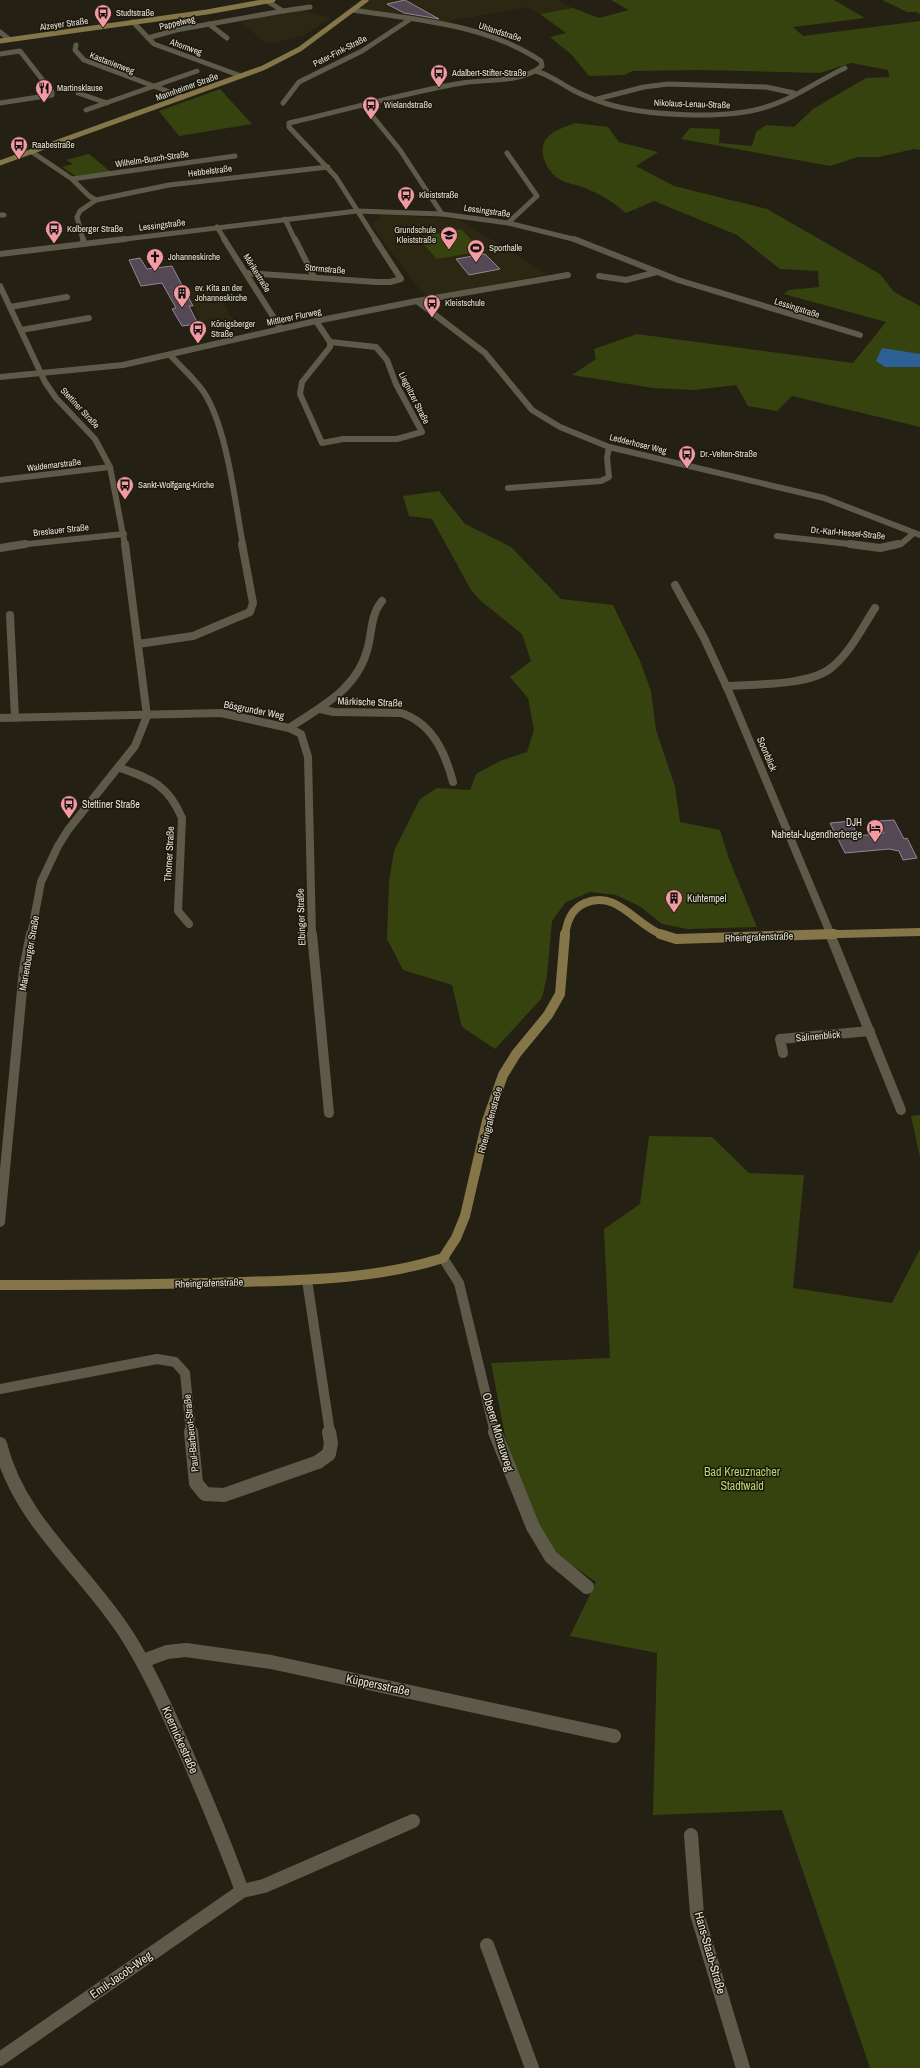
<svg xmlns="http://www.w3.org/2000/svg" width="920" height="2068" font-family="'Archivo Narrow',sans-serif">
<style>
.built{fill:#2c2712}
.green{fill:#36430e}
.water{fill:#2d6095}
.building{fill:#534854;stroke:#928693}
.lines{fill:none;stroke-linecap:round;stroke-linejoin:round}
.street-far4{stroke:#5e5a4a;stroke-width:5}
.street-far3{stroke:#5e5a4a;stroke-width:6}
.street-far2{stroke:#5e5a4a;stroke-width:8}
.street-far1{stroke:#5e5a4a;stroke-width:10}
.street{stroke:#5e5a4a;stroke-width:14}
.secondary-far2{stroke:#847648;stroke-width:5}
.secondary-far1{stroke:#847648;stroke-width:8}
.secondary{stroke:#847648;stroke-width:10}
.labels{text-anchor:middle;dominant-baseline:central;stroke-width:3;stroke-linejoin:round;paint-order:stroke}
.far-poi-label{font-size:9px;fill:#e5e3da;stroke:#1b170a;text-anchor:start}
.far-street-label{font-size:9px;fill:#e5e3da;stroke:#1b170a}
.street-label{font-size:10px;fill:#e5e3da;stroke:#1b170a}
.poi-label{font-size:10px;fill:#e5e3da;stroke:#1b170a;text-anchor:start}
.near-street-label{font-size:12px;fill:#e5e3da;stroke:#1b170a}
.near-park-label{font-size:12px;fill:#b7d46f;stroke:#1b170a}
</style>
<rect width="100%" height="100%" fill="#242013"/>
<g class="built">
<path d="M369,0H558L573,8L540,14L527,7L440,23L357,10Z"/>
<path d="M295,11H304L331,18L304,35L275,43L265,42L239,22Z"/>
<path d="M381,214L460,220L547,274L426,298L371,225Z"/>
<path d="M214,285L235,323L203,328L186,290Z"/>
</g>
<g class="green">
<path d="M611,0H834L865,18L793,27L803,36L920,21V150L914,149L879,157H858L830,166L681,139L690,128L720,129L719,143L752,146L756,132L766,125L794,127L813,109L866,78L889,77L888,70L851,63L820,73L700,70L633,71L624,75L589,76L572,55L550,37L566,33L540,14L573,8L599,18L629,10Z"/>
<path d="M882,0H920V14L916,12H907Z"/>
<path d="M220,89L252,124L179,136L159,111Z"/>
<path d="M575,123L608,127L619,142L658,152L636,166L674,186L767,209L880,274L894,292L920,306V427L792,396L777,411L748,406L736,385L694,390L653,388L572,375L596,359L594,349L637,334L853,363L886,322L784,294L789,290L819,287L818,271L780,269L737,235L654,201L626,213C612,201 599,193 582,187C574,184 565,183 559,179C547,172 537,151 546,139C553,130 565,127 575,123Z"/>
<path d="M89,154L112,173L77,177L62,167L73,164L66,160Z"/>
<path d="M461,229L482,251L437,259L417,237Z"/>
<path d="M439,491L465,524L511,547L561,599L613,605L640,661L651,691L656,730L675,786L680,822L720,830L729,859L757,927L688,929L662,924L641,907L616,895L590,892L566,902L552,921L547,976L542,998L495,1049L462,1027L452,985L403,970L387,939L389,881L394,851L420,799L437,788L470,790L476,774L500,761L527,752L534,730L528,698L510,677L531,661L522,634L481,601L471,590L432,519L409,516L403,496Z"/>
<path d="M920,1115V1157L911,1116Z"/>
<path d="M649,1136L712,1137L749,1173L804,1175L793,1288L892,1303L920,1249V2068H870L782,1810L653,1815L657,1653L570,1636L596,1582L556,1554L536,1524L505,1436L491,1363L610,1358L604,1229L640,1204Z"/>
</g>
<path class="water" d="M882,348L920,354V367H885L876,361Z"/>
<g class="building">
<path d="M405,0L439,19L404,13L387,4Z"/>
<path d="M485,254L500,269L469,275L456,259Z"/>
<path d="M140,258L147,269L172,266L193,306H189L198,324L182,326L172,309L176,308L162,283L141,286L129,260Z"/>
<path d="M894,820L904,839L907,838L917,858L903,860L899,851L889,849L845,853L830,823L851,821L858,836L884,833L879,821Z"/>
</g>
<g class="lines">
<g class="street-far4">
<path d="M353,10C417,20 486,24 541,61L542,66C522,83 487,79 462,83C404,93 346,110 289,123V127L336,177L376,240"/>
<path d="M283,11L310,7"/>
<path d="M133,22L154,44L241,76"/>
<path d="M209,24L227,38"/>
<path d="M0,32L9,39"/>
<path d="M148,38L176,30L283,11L267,1"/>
<path d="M76,45L75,50L84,60L183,97"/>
<path d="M0,54L20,51L52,92V95L0,103"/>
<path d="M536,71C549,75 559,82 571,89C581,95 593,99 604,103C645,116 726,120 766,107C794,99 819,80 845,68"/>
<path d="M78,93L107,103"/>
<path d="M597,99L644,87L668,84L766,87L794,93"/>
<path d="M283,103L299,82L362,51L409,20"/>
<path d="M365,107L400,150L442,214"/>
<path d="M86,110L197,71"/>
<path d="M32,152L72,179L89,196L96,200L80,211L77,217L83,240"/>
<path d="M507,153L537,196L508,223"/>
<path d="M72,179L235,156"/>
<path d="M96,200L169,185L328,167"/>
<path d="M0,215H4"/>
<path d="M285,219L295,240"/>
<path d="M217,227L225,240"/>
<path d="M117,240L357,211L442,214L508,223L577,240"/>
</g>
<g class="street-far3">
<path d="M83,239L84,244"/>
<path d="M224,239L281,329"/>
<path d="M295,239L314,277"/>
<path d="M574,239L678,280L860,335"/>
<path d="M0,254L125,239"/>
<path d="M247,273L376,282H390L401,279L375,239"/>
<path d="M599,276L626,280L657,272"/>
<path d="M0,286L45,382L56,398L95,439L110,467L125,545"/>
<path d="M417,301L485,353L532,410L560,427L609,447L824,498L920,535"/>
<path d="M10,307L67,297"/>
<path d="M316,321L330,342"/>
<path d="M21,330L89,318"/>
<path d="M330,342L376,347L387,360L396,384L422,432L397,439H343L322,443L300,394L302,382L330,347Z"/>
<path d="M170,355C181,367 194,378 203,391C227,426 235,503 243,545"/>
<path d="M0,377L123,365L316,321L417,301L568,275"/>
<path d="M0,480L110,467"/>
<path d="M508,488L601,481L609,477L607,458L609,447"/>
<path d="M777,536L858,545"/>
<path d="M18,545L124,534"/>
<path d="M893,545L901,544L914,533"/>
</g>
<g class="street-far2">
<path d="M850,544L880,548L898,544"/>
<path d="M0,548L25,544"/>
<path d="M675,585L704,638L729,692L831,935"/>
<path d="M10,615L15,718"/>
<path d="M138,644L193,636L250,612L253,603L242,544"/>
<path d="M726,686C755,684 808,686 831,668C850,653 862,628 875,608"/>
<path d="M320,709L334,712L401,713C432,723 445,752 453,782"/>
<path d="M0,718L221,713L289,728C322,706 358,689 368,647C372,631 371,614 382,601"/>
<path d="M289,728L301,734L308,757L312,935"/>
<path d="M120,768C152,779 168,785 182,818L178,911L189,924"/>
<path d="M31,935L41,882L58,846L68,830L135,746L147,716L125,544"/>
</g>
<g class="street-far1">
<path d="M312,934L329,1113"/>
<path d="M830,934L901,1110"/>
<path d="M783,1053L780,1039L870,1031"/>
<path d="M0,1222L24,969L31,934"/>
<path d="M443,1258L459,1283L495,1433"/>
<path d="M307,1280L330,1433"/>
<path d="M0,1389L157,1359L175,1362L185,1373L191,1433"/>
</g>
<g class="street">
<path d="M191,1432L196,1483L205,1494L224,1495L318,1462L329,1454L331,1443L329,1432"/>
<path d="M495,1432L533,1527L551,1557L587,1587"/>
<path d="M0,1444C19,1522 86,1570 128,1637C151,1674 168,1713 186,1753C206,1799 225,1844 242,1891"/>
<path d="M143,1661L167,1652L186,1650L271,1662L614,1736"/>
<path d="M691,1835L697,1914L743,2068"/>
<path d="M487,1945L532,2068"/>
<path d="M0,2059L242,1891L264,1886L413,1821"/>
</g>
<g class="secondary-far2">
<path d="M0,41L207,12L273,0"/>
<path d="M0,163L263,68L300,49L366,0"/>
</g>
<g class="secondary-far1">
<path d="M565,935C567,922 571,909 585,903C617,889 636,926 663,935"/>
<path d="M799,935L920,932"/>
</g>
<g class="secondary">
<path d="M660,934L676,939L834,934"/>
<path d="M0,1285C80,1285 160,1285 239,1282C308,1280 377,1279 443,1258L456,1238L465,1216L487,1121L503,1075L516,1054L548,1015L560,994L565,934"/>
</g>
</g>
<defs>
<g id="bus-pin" transform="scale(0.9)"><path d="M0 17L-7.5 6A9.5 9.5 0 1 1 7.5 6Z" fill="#f49aa3" stroke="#1b170a"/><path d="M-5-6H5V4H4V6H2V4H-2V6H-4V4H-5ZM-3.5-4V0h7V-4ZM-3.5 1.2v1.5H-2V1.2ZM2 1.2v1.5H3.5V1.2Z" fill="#111"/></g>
<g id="restaurant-pin" transform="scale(0.9)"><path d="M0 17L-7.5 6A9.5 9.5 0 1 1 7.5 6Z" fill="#f49aa3" stroke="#1b170a"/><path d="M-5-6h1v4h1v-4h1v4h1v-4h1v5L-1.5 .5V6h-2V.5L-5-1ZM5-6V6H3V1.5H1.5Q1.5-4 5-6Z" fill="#111"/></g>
<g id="school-pin" transform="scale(0.9)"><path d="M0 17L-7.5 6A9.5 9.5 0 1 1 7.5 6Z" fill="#f49aa3" stroke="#1b170a"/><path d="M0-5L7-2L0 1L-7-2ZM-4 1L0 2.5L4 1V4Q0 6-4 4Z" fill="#111"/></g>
<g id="stadium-pin" transform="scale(0.9)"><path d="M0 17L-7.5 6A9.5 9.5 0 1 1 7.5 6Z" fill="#f49aa3" stroke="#1b170a"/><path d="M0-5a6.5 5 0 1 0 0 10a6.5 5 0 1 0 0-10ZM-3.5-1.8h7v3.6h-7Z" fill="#111"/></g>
<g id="church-pin" transform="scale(0.9)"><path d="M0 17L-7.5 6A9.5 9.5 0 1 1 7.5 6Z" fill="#f49aa3" stroke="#1b170a"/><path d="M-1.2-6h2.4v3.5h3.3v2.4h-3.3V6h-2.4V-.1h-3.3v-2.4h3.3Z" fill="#111"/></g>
<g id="building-pin" transform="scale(0.9)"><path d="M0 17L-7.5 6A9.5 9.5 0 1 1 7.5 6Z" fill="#f49aa3" stroke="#1b170a"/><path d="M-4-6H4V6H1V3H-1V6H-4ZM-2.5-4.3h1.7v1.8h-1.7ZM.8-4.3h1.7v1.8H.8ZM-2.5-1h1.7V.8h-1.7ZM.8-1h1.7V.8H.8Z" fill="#111"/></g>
<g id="hotel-pin" transform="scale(0.9)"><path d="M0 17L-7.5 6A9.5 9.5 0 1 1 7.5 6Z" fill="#f49aa3" stroke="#1b170a"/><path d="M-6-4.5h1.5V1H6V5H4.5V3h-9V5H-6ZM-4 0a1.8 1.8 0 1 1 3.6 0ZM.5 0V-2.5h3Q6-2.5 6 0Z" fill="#111"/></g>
</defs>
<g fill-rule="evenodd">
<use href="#bus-pin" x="103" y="13"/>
<use href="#bus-pin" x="439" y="73"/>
<use href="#restaurant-pin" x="44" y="88"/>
<use href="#bus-pin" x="371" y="105"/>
<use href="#bus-pin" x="19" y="145"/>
<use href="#bus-pin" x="406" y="195"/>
<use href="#bus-pin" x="54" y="229"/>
<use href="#school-pin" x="449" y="235"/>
<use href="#stadium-pin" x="476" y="248"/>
<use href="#church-pin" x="155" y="257"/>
<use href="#building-pin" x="182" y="293"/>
<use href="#bus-pin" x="432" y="303"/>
<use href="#bus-pin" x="198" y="329"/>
<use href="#bus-pin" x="687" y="454"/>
<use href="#bus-pin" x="125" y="485"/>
<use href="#bus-pin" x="69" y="804"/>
<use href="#hotel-pin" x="875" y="828"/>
<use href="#building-pin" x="674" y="898"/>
</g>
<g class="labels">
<g class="far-poi-label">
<text x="116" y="13">Studtstraße</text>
<text x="452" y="73">Adalbert-Stifter-Straße</text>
<text x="57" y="88">Martinsklause</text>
<text x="384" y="105">Wielandstraße</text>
<text x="32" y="145">Raabestraße</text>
<text x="419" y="195">Kleiststraße</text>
<text x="67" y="229">Kolberger Straße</text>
<text x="436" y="230" text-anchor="end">Grundschule<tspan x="436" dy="10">Kleiststraße</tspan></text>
<text x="489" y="248">Sporthalle</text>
<text x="168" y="257">Johanneskirche</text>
<text x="195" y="288">ev. Kita an der<tspan x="195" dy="10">Johanneskirche</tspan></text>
<text x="445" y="303">Kleistschule</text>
<text x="211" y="324">Königsberger<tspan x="211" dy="10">Straße</tspan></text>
<text x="700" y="454">Dr.-Velten-Straße</text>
<text x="138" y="485">Sankt-Wolfgang-Kirche</text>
</g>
<g class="far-street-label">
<text transform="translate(177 23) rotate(-13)">Pappelweg</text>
<text transform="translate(64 24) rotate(-8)">Alzeyer Straße</text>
<text transform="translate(500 32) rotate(18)">Uhlandstraße</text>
<text transform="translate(186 47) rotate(20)">Ahornweg</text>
<text transform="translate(340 51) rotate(-27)">Peter-Fink-Straße</text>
<text transform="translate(112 63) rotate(21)">Kastanienweg</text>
<text transform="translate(187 87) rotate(-20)">Mannheimer Straße</text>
<text transform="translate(692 104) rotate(2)">Nikolaus-Lenau-Straße</text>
<text transform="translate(152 159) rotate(-8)">Wilhelm-Busch-Straße</text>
<text transform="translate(210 171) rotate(-7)">Hebbelstraße</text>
<text transform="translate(487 211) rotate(8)">Lessingstraße</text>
<text transform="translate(162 225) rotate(-7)">Lessingstraße</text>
<text transform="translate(325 269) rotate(5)">Stormstraße</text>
<text transform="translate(257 273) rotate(58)">Mörikestraße</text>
<text transform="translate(797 308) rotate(18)">Lessingstraße</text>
<text transform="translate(294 317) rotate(-12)">Mittlerer Flurweg</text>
<text transform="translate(414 398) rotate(63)">Liegnitzer Straße</text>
<text transform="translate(80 408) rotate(47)">Stettiner Straße</text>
<text transform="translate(638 444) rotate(14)">Ledderhoser Weg</text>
<text transform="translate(54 465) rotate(-7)">Waldemarstraße</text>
<text transform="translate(61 530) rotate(-6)">Breslauer Straße</text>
<text transform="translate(848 533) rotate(5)">Dr.-Karl-Hessel-Straße</text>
</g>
<g class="street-label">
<text transform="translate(370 702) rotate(2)">Märkische Straße</text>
<text transform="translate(254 710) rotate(11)">Bösgrunder Weg</text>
<text transform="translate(767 754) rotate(67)">Soonblick</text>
<text transform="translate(169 854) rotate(-87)">Thorner Straße</text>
<text transform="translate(301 917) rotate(-92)">Elbinger Straße</text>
<text transform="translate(759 937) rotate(-2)">Rheingrafenstraße</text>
<text transform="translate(29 953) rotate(-80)">Marienburger Straße</text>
<text transform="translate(818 1036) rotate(-5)">Salinenblick</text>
<text transform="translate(490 1120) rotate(-75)">Rheingrafenstraße</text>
<text transform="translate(209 1283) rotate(-2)">Rheingrafenstraße</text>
<text transform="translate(191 1433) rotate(-96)">Paul-Barberot-Straße</text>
</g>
<g class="poi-label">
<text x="82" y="804">Stettiner Straße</text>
<text x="862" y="822" text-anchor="end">DJH<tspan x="862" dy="12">Nahetal-Jugendherberge</tspan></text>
<text x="687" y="898">Kuhtempel</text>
</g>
<g class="near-street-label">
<text transform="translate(498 1432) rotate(73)">Oberer Monauweg</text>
<text transform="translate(378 1685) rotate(12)">Küppersstraße</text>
<text transform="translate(180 1740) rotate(66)">Koernickestraße</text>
<text transform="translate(710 1953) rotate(74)">Hans-Staab-Straße</text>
<text transform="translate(121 1975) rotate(-35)">Emil-Jacob-Weg</text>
</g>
<g class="near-park-label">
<text x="742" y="1472">Bad Kreuznacher<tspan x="742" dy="14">Stadtwald</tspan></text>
</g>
</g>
</svg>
